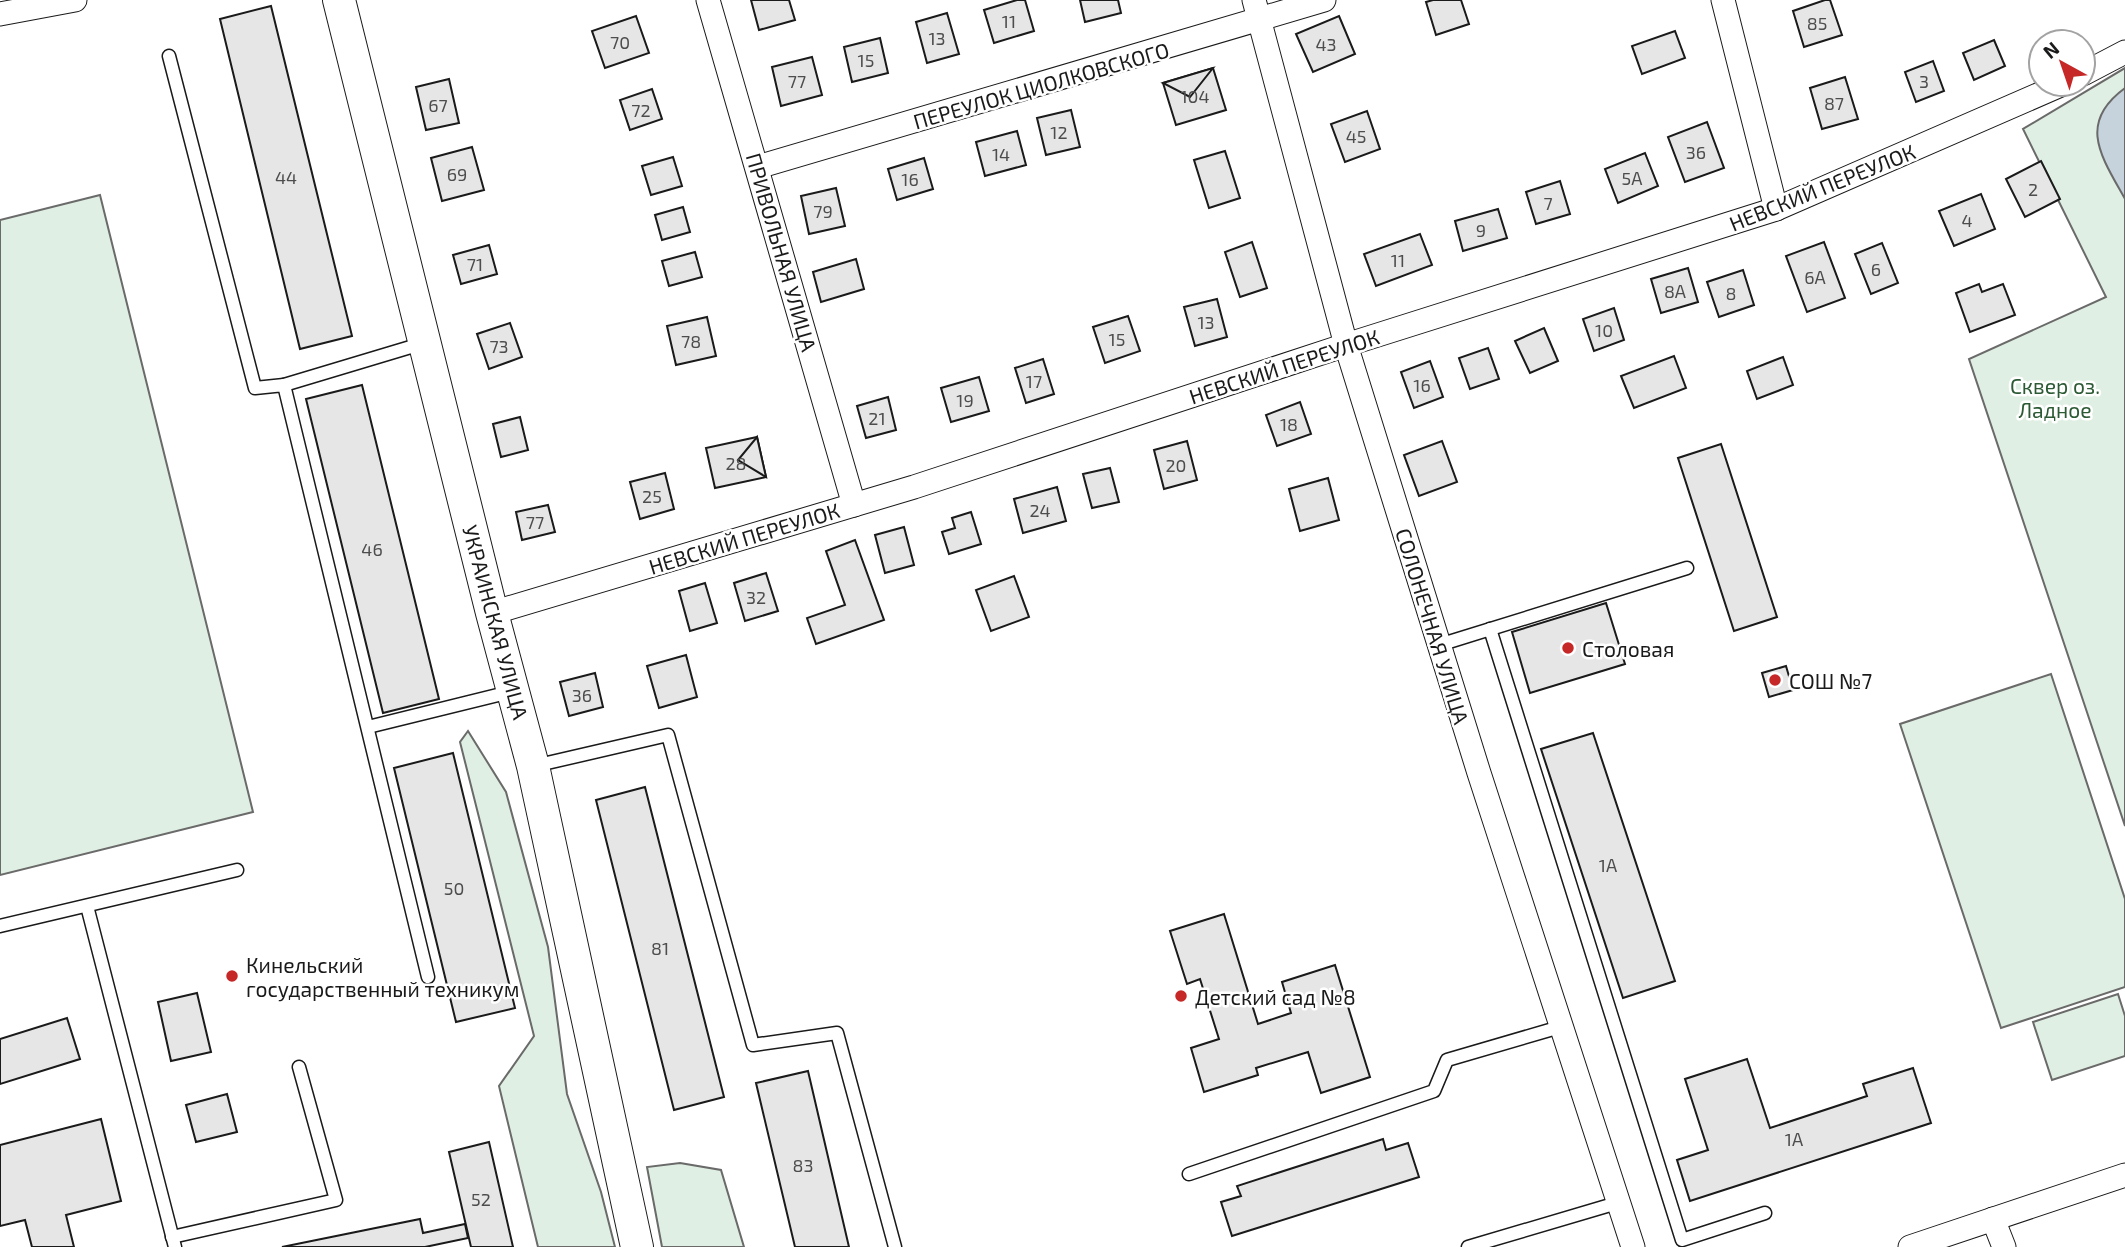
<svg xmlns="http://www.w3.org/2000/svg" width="2125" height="1247" font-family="'Exo 2',sans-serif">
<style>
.green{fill:#e0efe3;stroke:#6a6a6a;stroke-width:2}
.water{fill:#c6d2dc;stroke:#6a6a6a;stroke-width:2}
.building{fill:#e6e6e6;stroke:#1a1a1a;stroke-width:2}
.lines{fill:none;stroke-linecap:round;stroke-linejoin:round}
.service-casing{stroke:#1a1a1a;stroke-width:15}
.minor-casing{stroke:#1a1a1a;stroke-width:25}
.secondary-casing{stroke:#1a1a1a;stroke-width:34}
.service{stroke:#fff;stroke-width:12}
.minor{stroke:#fff;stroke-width:23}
.secondary{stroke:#fff;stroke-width:32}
.poi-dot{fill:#c62828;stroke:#fff;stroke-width:2.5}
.labels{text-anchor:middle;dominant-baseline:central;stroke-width:5;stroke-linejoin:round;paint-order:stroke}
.number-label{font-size:18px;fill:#4d4d4d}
.street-label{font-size:21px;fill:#1a1a1a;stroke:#fff}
.park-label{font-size:21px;fill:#2b5a34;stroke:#fff}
.poi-label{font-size:21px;fill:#1a1a1a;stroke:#fff;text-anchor:start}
</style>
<rect width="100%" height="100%" fill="#fff"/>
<g class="green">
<path d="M2125,68V826L1969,359L2106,297L2023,129Z"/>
<path d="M100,195L253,812L0,875V220Z"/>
<path d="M2051,674L2125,899V987L2001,1028L1900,724Z"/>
<path d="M468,731L506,792L548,947L567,1094L601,1192L615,1247H538L499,1086L534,1036L460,742Z"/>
<path d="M2118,994L2125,1016V1056L2052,1080L2033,1022Z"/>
<path d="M680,1163L721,1170L744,1247H662L647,1167Z"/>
</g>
<path class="water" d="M2125,88V199C2101,156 2077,123 2125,88Z"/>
<g class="building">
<path d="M751,0H789L795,20L759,30Z"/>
<path d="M1017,0H1025L1034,31L994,43L984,10Z"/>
<path d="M1080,0H1118L1121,13L1085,22Z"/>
<path d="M1433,0H1461L1469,24L1436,35L1426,2Z"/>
<path d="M1825,0H1830L1842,35L1804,47L1793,11Z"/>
<path d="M271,6L352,336L300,349L220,19Z"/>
<path d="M947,13L959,54L927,63L916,22Z"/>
<path d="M636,16L649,53L605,68L592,31Z"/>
<path d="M1339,16L1355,54L1313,72L1296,34Z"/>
<path d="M1675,31L1685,58L1642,74L1632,46Z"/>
<path d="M880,38L888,73L852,82L844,47Z"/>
<path d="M1994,40L2005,66L1974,80L1963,53Z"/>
<path d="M812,57L822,95L781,106L772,67Z"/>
<path d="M1933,61L1944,91L1916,102L1905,72Z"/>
<path d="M1213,68L1226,110L1176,125L1163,83Z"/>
<path d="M1213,68L1190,97L1163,83Z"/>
<path d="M1845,77L1858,119L1822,129L1810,88Z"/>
<path d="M449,79L459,123L426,130L416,87Z"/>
<path d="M652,89L662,119L630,130L620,100Z"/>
<path d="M1071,110L1080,147L1046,155L1037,118Z"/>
<path d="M1367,111L1380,149L1345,162L1331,124Z"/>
<path d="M1707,122L1724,168L1685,182L1668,137Z"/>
<path d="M1017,131L1026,165L985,176L976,142Z"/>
<path d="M472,147L484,190L442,201L431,158Z"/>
<path d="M1225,151L1240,198L1209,208L1194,160Z"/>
<path d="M1645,153L1658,186L1618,203L1605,169Z"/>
<path d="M673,157L682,186L651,195L642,166Z"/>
<path d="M924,158L933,189L897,200L888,169Z"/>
<path d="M2041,161L2060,199L2025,217L2006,179Z"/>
<path d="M1560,181L1570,214L1536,224L1526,192Z"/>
<path d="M836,188L845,226L809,234L801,196Z"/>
<path d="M1981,194L1995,229L1954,246L1939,211Z"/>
<path d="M683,207L690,232L662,240L655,215Z"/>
<path d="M1498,209L1507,238L1463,251L1455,221Z"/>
<path d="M1420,234L1432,265L1376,286L1364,254Z"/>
<path d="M1252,242L1267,288L1240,297L1225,252Z"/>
<path d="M1824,242L1845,298L1807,312L1786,256Z"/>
<path d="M1882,243L1898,283L1871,294L1855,254Z"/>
<path d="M489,245L497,274L461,284L453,255Z"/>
<path d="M695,252L702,277L669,286L662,261Z"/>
<path d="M856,259L864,289L821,302L813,272Z"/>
<path d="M1688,268L1698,302L1661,313L1651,279Z"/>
<path d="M1743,270L1754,305L1719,317L1707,282Z"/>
<path d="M1979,284L1982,292L2003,284L2015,315L1970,332L1956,293Z"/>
<path d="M1217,299L1227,337L1195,346L1184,307Z"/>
<path d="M1614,308L1624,340L1594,351L1583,319Z"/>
<path d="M1128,316L1140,351L1105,363L1093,327Z"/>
<path d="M707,317L716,356L676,365L667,326Z"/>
<path d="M510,323L522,357L489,369L477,334Z"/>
<path d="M1544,328L1558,361L1530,373L1515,341Z"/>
<path d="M1488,348L1499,379L1470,389L1459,358Z"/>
<path d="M1674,356L1686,388L1634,408L1621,376Z"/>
<path d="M1783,357L1793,385L1757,399L1747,371Z"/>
<path d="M1043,359L1054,394L1026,403L1015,368Z"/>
<path d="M1430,361L1443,397L1414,408L1401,372Z"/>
<path d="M979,377L989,411L951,422L941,388Z"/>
<path d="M362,385L439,699L383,713L306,399Z"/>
<path d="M888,397L896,430L866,438L857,406Z"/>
<path d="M1300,402L1311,434L1277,446L1266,415Z"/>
<path d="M520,417L528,450L501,457L493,424Z"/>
<path d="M757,437L766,477L715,488L706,448Z"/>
<path d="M757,437L766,477L738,460Z"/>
<path d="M1187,441L1197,480L1164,489L1154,450Z"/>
<path d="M1442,441L1457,482L1419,496L1404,455Z"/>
<path d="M1721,444L1777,617L1734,631L1678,458Z"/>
<path d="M1110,468L1119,502L1092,508L1083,474Z"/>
<path d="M665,473L674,509L640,519L630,482Z"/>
<path d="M1328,478L1339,520L1300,531L1289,489Z"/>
<path d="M1057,487L1066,521L1023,533L1014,499Z"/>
<path d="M548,505L555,532L522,540L516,512Z"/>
<path d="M971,512L981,544L949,554L942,532L955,528L952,518Z"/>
<path d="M904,527L914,565L885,573L875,535Z"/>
<path d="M855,540L884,620L816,644L807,618L845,605L826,551Z"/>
<path d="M766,573L778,611L745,621L734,583Z"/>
<path d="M1014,576L1029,617L991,631L976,590Z"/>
<path d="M705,583L717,623L690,631L679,591Z"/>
<path d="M1606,603L1625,664L1530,693L1512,632Z"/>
<path d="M686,655L697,697L659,708L647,666Z"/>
<path d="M1786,666L1793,690L1769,697L1762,673Z"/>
<path d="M595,673L603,707L569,716L560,682Z"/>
<path d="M1593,733L1675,981L1623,998L1541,749Z"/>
<path d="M453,753L515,1008L456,1022L394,768Z"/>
<path d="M645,787L724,1097L674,1110L596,800Z"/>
<path d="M1224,914L1258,1024L1291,1013L1282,982L1335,965L1370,1077L1321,1093L1308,1052L1256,1068L1258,1075L1204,1092L1191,1048L1219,1039L1200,979L1187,984L1170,931Z"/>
<path d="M197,993L211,1052L171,1061L158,1002Z"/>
<path d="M67,1018L80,1059L0,1084V1039Z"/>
<path d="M1747,1059L1770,1128L1867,1096L1863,1084L1913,1068L1931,1123L1690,1201L1677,1160L1708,1150L1685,1079Z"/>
<path d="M808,1071L849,1247H795L756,1083Z"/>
<path d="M227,1094L237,1132L196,1142L186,1105Z"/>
<path d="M101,1119L121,1201L66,1215L74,1247H32L25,1220L0,1226V1145Z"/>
<path d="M1383,1139L1386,1150L1408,1143L1419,1177L1232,1236L1221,1202L1241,1196L1237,1186Z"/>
<path d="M489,1142L513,1247H471L449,1152Z"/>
<path d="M420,1219L423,1233L465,1224L468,1238L425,1247H282Z"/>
</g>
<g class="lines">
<g class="service-casing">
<g id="service">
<path d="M169,56L255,388L284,385L428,977"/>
<path d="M284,385L424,343"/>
<path d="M1490,629L1682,1240L1765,1213"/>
<path d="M1439,645L1687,568"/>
<path d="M368,727L514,691"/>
<path d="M534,766L668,735L753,1045L837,1033L895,1247"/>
<path d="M87,906L175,1247"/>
<path d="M0,926L237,870"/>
<path d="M1189,1174L1434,1091L1447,1060L1560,1027"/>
<path d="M172,1237L336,1200L299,1067"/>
<path d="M1468,1247L1617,1203"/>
</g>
</g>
<g class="minor-casing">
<g id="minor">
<path d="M708,0L854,505"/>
<path d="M1254,0L1346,345L1479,773L1633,1247"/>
<path d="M1723,0L1776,209"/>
<path d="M0,14L75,0"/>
<path d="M2083,74L2125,52"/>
<path d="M758,167L1324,0"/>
<path d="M492,613L914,487L1346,345L1776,209L2063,84"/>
<path d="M1993,1219L2004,1247"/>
<path d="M1910,1247L2125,1175"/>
</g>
</g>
<g class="secondary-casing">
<path id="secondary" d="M339,0L492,613L533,766L637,1247"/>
</g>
<use href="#service" class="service"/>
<use href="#minor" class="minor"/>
<use href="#secondary" class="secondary"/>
</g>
<g class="poi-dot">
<circle cx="1568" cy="648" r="7"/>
<circle cx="1775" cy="680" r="7"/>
<circle cx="232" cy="976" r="7"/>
<circle cx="1181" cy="996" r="7"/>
</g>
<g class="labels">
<g class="number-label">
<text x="1009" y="21">11</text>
<text x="1817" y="23">85</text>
<text x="937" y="38">13</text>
<text x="620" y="42">70</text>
<text x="1326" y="44">43</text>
<text x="866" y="60">15</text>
<text x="797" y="81">77</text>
<text x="1924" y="81">3</text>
<text x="1195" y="96">104</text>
<text x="1834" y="103">87</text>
<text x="438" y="105">67</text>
<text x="641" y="110">72</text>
<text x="1059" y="132">12</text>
<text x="1356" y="136">45</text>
<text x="1696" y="152">36</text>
<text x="1001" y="154">14</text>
<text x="457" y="174">69</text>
<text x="286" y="177">44</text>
<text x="1632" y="178">5А</text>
<text x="910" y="179">16</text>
<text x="2033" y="189">2</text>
<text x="1548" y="203">7</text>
<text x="823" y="211">79</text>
<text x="1967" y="220">4</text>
<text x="1481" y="230">9</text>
<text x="1398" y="260">11</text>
<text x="475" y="264">71</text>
<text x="1876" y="269">6</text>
<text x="1815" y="277">6А</text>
<text x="1675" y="291">8А</text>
<text x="1731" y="293">8</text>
<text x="1206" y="322">13</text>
<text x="1604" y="330">10</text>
<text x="1117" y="339">15</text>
<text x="691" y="341">78</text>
<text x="499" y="346">73</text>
<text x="1034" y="381">17</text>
<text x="1422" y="385">16</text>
<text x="965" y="400">19</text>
<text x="877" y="418">21</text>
<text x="1289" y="424">18</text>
<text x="736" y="463">28</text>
<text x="1176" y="465">20</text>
<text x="652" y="496">25</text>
<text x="1040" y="510">24</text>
<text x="535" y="522">77</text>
<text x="372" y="549">46</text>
<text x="756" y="597">32</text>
<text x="582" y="695">36</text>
<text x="1608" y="865">1А</text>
<text x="454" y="888">50</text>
<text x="660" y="948">81</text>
<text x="1794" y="1139">1А</text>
<text x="803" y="1165">83</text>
<text x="481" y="1199">52</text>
</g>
<g class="street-label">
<text transform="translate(1041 85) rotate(-16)">ПЕРЕУЛОК ЦИОЛКОВСКОГО</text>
<text transform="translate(1822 187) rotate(-22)">НЕВСКИЙ ПЕРЕУЛОК</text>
<text transform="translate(782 252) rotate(74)">ПРИВОЛЬНАЯ УЛИЦА</text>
<text transform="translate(1284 366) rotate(-18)">НЕВСКИЙ ПЕРЕУЛОК</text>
<text transform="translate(744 538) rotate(-17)">НЕВСКИЙ ПЕРЕУЛОК</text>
<text transform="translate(496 622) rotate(75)">УКРАИНСКАЯ УЛИЦА</text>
<text transform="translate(1433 626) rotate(73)">СОЛОНЕЧНАЯ УЛИЦА</text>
</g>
<g class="park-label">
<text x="2055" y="385">Сквер оз.<tspan x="2055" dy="24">Ладное</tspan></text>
</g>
<g class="poi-label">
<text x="1582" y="648">Столовая</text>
<text x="1789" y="680">СОШ №7</text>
<text x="246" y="964">Кинельский<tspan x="246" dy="24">государственный техникум</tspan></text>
<text x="1195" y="996">Детский сад №8</text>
</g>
</g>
<g transform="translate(2062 63) rotate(320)"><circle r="33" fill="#ffffff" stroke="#a3a3a3" stroke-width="2"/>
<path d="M0-5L12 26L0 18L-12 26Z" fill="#c62828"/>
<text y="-10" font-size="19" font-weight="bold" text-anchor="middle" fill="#1a1a1a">N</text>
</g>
</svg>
